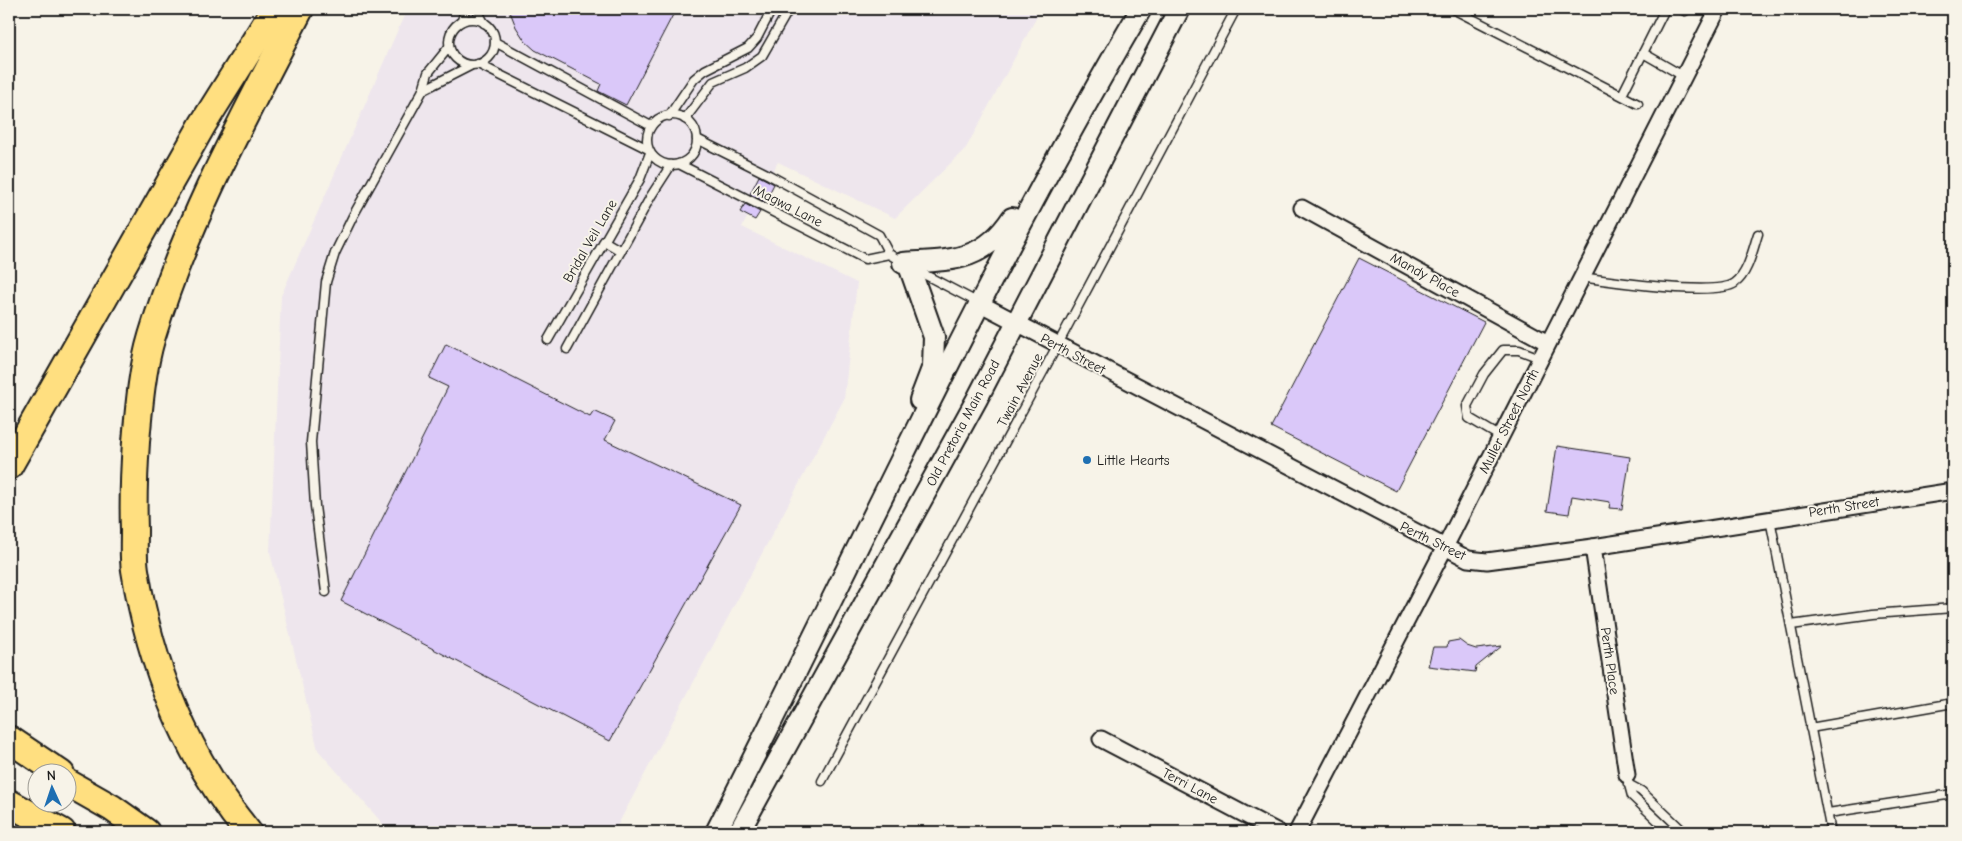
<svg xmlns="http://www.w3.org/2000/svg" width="1962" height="841" font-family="'Comic Neue',sans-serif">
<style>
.built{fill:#eee6ed}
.building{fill:#dac8f9;stroke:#1c1c1c}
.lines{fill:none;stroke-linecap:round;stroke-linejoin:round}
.lane-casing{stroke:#1c1c1c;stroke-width:11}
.street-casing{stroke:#1c1c1c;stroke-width:19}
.secondary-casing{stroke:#1c1c1c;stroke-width:24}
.highway-casing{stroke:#1c1c1c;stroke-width:30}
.lane{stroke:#f7f3e8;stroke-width:8}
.street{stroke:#f7f3e8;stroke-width:15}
.secondary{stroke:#f7f3e8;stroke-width:20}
.highway{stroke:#ffdf80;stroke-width:26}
.poi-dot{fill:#1f6fb2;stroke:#f7f3e8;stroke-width:2}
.labels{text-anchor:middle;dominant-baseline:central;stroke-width:4;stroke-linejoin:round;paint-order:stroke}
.street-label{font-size:14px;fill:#1c1c1c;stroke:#f7f3e8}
.poi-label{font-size:14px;fill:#1c1c1c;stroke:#f7f3e8;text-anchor:start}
</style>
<rect width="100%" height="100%" fill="#f7f3e8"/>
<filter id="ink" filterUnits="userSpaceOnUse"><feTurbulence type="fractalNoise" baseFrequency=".02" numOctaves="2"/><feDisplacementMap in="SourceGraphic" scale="10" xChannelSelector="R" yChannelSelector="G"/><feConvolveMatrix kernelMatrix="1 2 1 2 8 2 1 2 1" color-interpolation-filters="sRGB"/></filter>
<g filter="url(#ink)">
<path class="built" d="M407,9H1041L966,148L895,218L778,162L742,227L857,283L844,399L614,832H390L318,750L270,552L281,296Z"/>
<g class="building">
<path d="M509,9H676L626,105L598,91L601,84L535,50L525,41L516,27Z"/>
<path d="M759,176L774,184L765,202L750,194Z"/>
<path d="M745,204L760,212L755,220L740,212Z"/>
<path d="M1359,258L1484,322L1396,491L1271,427Z"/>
<path d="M446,344L590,417L594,411L615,421L605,440L741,505L610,741L341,601L448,387L429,378Z"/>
<path d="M1557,446L1630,457L1622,509L1609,508L1610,502L1572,496L1569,514L1547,511Z"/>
<path d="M1459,640L1467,646L1476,649L1502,646L1476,667L1475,672L1428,666L1433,647H1447L1448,642Z"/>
</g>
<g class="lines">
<g class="lane-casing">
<g id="lane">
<path d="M477,9L484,23"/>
<path d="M1453,9L1638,104"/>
<path d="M1681,9L1685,11"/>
<circle cx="472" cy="42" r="23"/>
<path d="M462,21L465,9"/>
<path d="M495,42L651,126"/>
<path d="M1643,53L1683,76"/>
<path d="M478,64L648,149"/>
<path d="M423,90L470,66"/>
<path d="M1622,95L1665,9"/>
<circle cx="672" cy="140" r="25"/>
<path d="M669,116L694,79L705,70L748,48L757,38L772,9"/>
<path d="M685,119L713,82L745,68L762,56L789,9"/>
<path d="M697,139L769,175L879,235L889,254L902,262"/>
<path d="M679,164L865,259L889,254"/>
<path d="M604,241L621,251"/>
<path d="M914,269L979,303"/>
<path d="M1581,277C1608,281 1717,297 1735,283C1748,274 1753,249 1758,234"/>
<path d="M548,340L640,179L650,153"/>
<path d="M567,349L651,196L671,165"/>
<path d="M1501,437L1469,418L1467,406L1484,374L1503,350H1519L1540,358"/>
<path d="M1770,519L1831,832"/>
<path d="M326,592L315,506L311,442L326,282L335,253L353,216L423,90L428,73L449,47"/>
<path d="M1791,625L1873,614L1953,608"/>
<path d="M1810,728L1953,703"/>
<path d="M822,781L1057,346L1236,9"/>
<path d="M1628,781L1632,796L1670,832"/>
<path d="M1628,784L1641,791L1684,832"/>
<path d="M1828,813L1953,794"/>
</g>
</g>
<g class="street-casing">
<g id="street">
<path d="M1302,208L1548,343"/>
<path d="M981,304L1468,559L1487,561L1593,547L1953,491"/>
<path d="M1593,547L1627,775"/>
<path d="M1101,739L1278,832"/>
<path d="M1297,832L1444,549L1718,9"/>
</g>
</g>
<g class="secondary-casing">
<g id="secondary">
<path d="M903,263C952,260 983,262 1012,218"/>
<path d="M909,266L934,337L933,366L920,400"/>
<path d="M716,832C856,557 984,275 1141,9"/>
<path d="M739,832L977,399L1179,9"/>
</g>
</g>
<g class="highway-casing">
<g id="highway">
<path d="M9,466L203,124L275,9"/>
<path d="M9,739L61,774"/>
<path d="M68,783L112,808L146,832"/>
<path d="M9,803L62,832"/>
<path d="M248,832C187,758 150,665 135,570C133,558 134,543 134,530C133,501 134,471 136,442C139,407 142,369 152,336C186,222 245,115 300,9"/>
</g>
</g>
<use href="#lane" class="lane"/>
<use href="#street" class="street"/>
<use href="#secondary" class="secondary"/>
<use href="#highway" class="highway"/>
</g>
</g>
<circle class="poi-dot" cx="1087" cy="460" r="5"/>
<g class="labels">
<g class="street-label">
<text transform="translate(788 206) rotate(27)">Magwa Lane</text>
<text transform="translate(590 241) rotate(-60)">Bridal Veil Lane</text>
<text transform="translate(1425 275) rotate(29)">Mandy Place</text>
<text transform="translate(1073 354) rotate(28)">Perth Street</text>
<text transform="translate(1020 390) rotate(-62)">Twain Avenue</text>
<text transform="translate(1509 421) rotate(-63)">Muller Street North</text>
<text transform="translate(963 423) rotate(-62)">Old Pretoria Main Road</text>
<text transform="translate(1844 507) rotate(-9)">Perth Street</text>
<text transform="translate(1433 541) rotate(26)">Perth Street</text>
<text transform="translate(1610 661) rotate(82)">Perth Place</text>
<text transform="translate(1190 786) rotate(28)">Terri Lane</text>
</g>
<g class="poi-label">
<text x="1097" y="460">Little Hearts</text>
</g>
</g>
<rect width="1962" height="841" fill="none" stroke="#f7f3e8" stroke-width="30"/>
<rect x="15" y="15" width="1932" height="811" fill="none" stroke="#1c1c1c" stroke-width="2" filter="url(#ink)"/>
<g transform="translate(52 788) rotate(357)"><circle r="24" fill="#f7f3e8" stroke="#9f9d96"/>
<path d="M0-4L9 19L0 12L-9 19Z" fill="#1f6fb2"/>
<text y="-8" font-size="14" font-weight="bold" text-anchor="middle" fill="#1c1c1c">N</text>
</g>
</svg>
